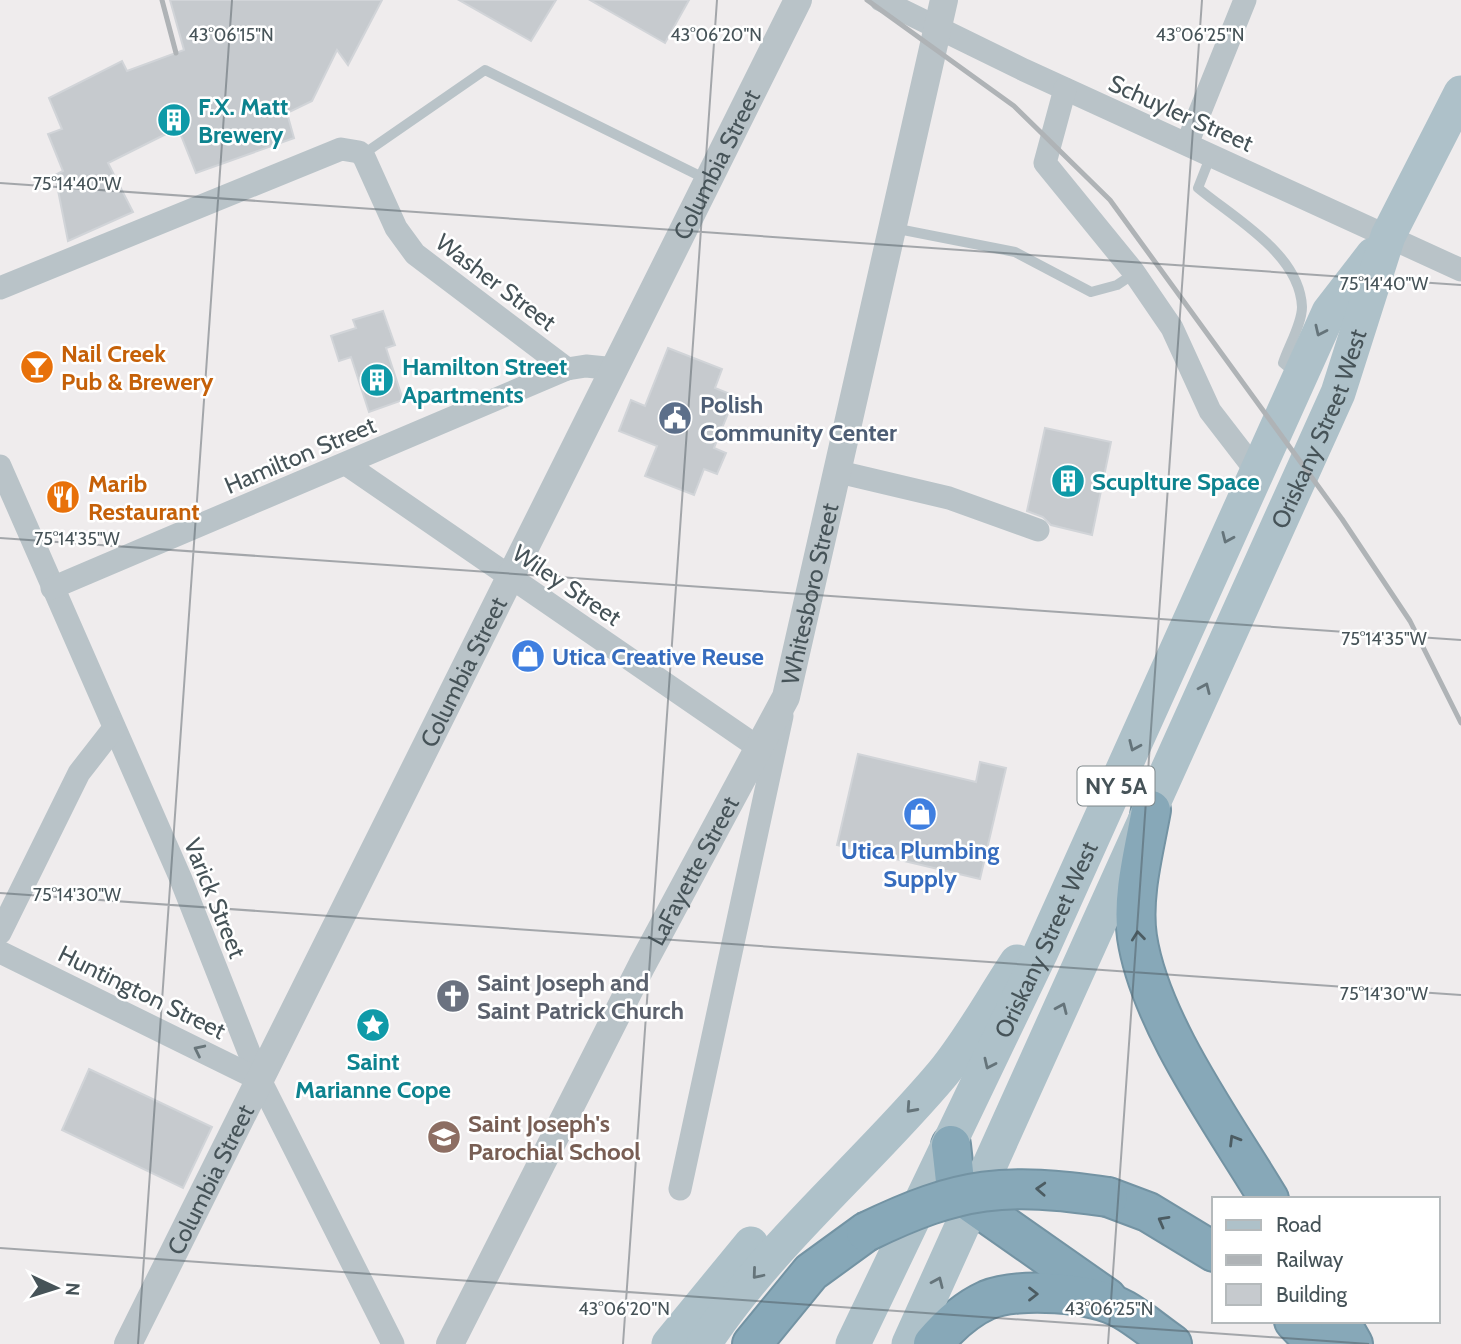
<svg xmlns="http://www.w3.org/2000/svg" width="1461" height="1344" font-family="Cabin,sans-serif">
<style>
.building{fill:#c6cace;stroke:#d1d4d8;stroke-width:2}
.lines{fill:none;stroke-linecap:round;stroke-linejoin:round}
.motorway-casing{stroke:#7393a3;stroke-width:42}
.service{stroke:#b9c3c8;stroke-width:10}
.minor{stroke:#b9c3c8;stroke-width:23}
.tertiary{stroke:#b9c3c8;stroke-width:28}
.primary{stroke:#aec1c9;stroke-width:35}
.motorway{stroke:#87a8b8;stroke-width:38}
.rail{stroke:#afb3b6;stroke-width:5}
.motorway-bridge-casing{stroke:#7393a3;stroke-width:42;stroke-linecap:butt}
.motorway-bridge{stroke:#87a8b8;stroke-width:38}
.oneway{stroke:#65747a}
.oneway2{stroke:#4c5c62}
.oneway3{stroke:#68757a}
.ticks{fill:none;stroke:#465358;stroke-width:2;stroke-opacity:0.45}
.labels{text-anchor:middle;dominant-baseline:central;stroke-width:5;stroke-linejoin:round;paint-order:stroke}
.shield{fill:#fff;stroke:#7e878a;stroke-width:2}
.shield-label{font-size:23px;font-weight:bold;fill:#465358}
.culture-label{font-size:24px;font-weight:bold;fill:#0d838f;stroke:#fff;text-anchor:start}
.street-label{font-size:24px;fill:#465358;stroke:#fff}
.food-label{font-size:24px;font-weight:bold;fill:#c56008;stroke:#fff;text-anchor:start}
.service-label{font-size:24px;font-weight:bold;fill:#4e5e75;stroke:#fff;text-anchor:start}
.shop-label{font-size:24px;font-weight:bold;fill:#366cbe;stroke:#fff;text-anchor:start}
.worship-label{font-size:24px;font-weight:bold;fill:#5b616d;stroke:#fff;text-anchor:start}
.education-label{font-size:24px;font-weight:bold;fill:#785e54;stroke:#fff;text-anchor:start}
.ticks-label{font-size:18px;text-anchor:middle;fill:#465358;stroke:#fff;stroke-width:5;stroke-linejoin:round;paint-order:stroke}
</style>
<rect width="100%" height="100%" fill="#efeced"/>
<g class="building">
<path d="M170,0H382L348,65L337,50L312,101L287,113L294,138L196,173L178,128L108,163L133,212L68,241L55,175L63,171L48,134L62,129L49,98L122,61L127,71L184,50Z"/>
<path d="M459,0H556L531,41Z"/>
<path d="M590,0H689L665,43Z"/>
<path d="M383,311L395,345L386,348L403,400L369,412L351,357L339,361L331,336L356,328L353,320Z"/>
<path d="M668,348L722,369L715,388L735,396L714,448L726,453L717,474L704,469L694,495L645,476L657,446L619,431L631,400L645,406Z"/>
<path d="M1045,428L1111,442L1092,535L1051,525L1043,517L1027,511Z"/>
<path d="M858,754L976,782L980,762L1006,768L980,879L837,845Z"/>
<path d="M89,1069L212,1127L183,1188L62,1130Z"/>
</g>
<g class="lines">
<g class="motorway-casing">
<g id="motorway">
<path d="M1151,810C1144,850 1131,896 1137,937C1150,1023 1224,1124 1269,1199"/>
<path d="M951,1145L955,1181L973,1204L1107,1298"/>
<path d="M1108,1197L1148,1212L1214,1252"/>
<path d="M1294,1321L1316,1344"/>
<path d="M1340,1321L1353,1344"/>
<path d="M752,1344L811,1272L866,1232"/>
<path d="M933,1344C948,1326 965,1310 987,1300C1019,1287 1093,1292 1124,1310C1140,1319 1156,1333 1172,1344"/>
</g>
</g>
<g class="service">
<path d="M362,155L485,70L706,179"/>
<path d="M1211,155L1198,188C1235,219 1300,254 1302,307C1302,324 1288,347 1283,363L1296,374"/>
<path d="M893,228L1015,252L1091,292L1117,285L1135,273"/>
</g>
<g class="minor">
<path d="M881,0L1024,70L1461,270"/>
<path d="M1065,89L1045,163L1133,271L1172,328L1210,411L1257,472"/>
<path d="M1187,144L1245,0"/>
<path d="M0,288L341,149L359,152L364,157L396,228L415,254L567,369"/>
<path d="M346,464L759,748"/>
<path d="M0,466L180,877L260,1080L393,1344"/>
<path d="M839,472L949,498L1038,530"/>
<path d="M52,588L567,369L586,366L616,369"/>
<path d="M0,933L79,773L114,728"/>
<path d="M0,952L260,1080"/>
<path d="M680,1189L782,716"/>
</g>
<g class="tertiary">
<path id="s1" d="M128,1344L798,0"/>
<path id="s2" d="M450,1344L642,965L786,697L944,0"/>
</g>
<g class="primary">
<path d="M669,1344L751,1244"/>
<path d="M704,1344C770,1243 866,1165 943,1073C971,1039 993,998 1017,962"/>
<path id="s3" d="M853,1344L1040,954L1329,312L1373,255"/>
<path id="s4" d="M909,1344L1338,393L1388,236L1461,93"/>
</g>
<use href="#motorway" class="motorway"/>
<g class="rail">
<path d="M162,0L176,53"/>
<path d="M867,0L1014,106L1110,200L1342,519L1410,621L1461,723"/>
</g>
<g class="motorway-bridge-casing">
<path id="motorway-bridge" d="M866,1232C961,1186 1005,1182 1108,1197"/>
</g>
<use href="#motorway-bridge" class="motorway-bridge"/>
</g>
<defs><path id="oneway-chevron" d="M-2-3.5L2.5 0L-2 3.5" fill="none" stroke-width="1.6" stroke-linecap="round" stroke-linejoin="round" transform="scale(1.75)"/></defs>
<g class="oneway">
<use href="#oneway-chevron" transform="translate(1320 331) rotate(115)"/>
<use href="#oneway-chevron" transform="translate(1227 538) rotate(114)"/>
<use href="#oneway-chevron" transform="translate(1205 688) rotate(-66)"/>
<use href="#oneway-chevron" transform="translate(1134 746) rotate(114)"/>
<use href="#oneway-chevron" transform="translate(1062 1008) rotate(-66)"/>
<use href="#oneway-chevron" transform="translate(989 1064) rotate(115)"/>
<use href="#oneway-chevron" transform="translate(911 1108) rotate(132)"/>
<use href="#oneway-chevron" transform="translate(757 1274) rotate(130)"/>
<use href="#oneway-chevron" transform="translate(938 1282) rotate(-66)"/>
</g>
<g class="oneway2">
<use href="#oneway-chevron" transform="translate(1138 936) rotate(-96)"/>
<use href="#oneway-chevron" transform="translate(1234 1140) rotate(-121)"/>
<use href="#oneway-chevron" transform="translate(1041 1189) rotate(-177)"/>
<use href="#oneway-chevron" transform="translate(1163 1221) rotate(-151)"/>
<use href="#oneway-chevron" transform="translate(1033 1294)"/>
</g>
<use class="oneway3" href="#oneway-chevron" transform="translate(199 1050) rotate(-154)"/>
<path class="ticks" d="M0,183L1461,285M0,538L1461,640M0,893L1461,995M0,1248L1369,1344M138,1344L232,0M623,1344L717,0M1108,1344L1202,0"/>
<defs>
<g id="building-disc" transform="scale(1.75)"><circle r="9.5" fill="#0f9aa8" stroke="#fff"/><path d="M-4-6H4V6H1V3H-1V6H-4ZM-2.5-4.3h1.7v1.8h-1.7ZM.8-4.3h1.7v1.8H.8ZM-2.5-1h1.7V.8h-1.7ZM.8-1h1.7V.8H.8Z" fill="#fff"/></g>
<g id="bar-disc" transform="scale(1.75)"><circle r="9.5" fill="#e8710a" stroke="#fff"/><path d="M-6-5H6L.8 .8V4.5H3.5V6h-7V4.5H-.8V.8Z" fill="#fff"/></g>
<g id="civic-disc" transform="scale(1.75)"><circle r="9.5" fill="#5c6f8a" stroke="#fff"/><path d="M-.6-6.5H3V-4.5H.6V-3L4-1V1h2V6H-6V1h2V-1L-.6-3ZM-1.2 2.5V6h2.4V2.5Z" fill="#fff"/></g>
<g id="restaurant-disc" transform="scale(1.75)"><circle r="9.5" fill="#e8710a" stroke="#fff"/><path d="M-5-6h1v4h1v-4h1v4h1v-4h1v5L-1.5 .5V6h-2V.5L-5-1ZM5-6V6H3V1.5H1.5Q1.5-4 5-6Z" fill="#fff"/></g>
<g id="shop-disc" transform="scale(1.75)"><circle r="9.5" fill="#3f7fe0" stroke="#fff"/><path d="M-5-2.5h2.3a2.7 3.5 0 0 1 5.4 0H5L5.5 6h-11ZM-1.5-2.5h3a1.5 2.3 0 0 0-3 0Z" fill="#fff"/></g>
<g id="church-disc" transform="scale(1.75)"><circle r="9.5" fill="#6b7280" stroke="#fff"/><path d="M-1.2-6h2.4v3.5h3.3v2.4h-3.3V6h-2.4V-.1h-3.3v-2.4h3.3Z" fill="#fff"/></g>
<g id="sight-disc" transform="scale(1.75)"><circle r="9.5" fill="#0f9aa8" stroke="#fff"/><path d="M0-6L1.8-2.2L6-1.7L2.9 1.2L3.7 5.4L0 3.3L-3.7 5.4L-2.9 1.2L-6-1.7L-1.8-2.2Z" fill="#fff"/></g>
<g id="school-disc" transform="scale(1.75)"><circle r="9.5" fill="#8d6e63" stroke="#fff"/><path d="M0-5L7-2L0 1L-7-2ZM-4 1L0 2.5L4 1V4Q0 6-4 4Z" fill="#fff"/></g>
</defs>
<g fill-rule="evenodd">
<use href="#building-disc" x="174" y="120"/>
<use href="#bar-disc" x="37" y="367"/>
<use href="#building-disc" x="377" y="380"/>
<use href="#civic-disc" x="675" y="418"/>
<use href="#building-disc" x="1068" y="481"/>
<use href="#restaurant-disc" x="63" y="497"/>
<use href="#shop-disc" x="528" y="656"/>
<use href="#shop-disc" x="920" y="814"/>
<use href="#church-disc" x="453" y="996"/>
<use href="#sight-disc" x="373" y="1025"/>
<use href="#school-disc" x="444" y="1137"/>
</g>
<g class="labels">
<rect class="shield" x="1077.5" y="766.5" width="77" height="39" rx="5"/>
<g class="shield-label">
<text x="1116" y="786">NY 5A</text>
</g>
<g class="culture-label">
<text x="198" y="106">F.X. Matt<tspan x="198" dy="28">Brewery</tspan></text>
<text x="402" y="366">Hamilton Street<tspan x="402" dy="28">Apartments</tspan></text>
<text x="1092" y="481">Scuplture Space</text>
<text x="373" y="1061" text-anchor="middle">Saint<tspan x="373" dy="28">Marianne Cope</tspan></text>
</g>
<g class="street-label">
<text transform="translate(1181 113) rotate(24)">Schuyler Street</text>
<text stroke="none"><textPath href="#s1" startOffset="1318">Columbia Street</textPath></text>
<text transform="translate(496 282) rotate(37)">Washer Street</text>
<text stroke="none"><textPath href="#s4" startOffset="1003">Oriskany Street West</textPath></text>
<text transform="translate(300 455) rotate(-23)">Hamilton Street</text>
<text transform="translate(567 585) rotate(34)">Wiley Street</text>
<text stroke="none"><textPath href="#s2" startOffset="835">Whitesboro Street</textPath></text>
<text stroke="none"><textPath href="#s1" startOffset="751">Columbia Street</textPath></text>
<text stroke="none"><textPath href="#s2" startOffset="532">LaFayette Street</textPath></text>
<text transform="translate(215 898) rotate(68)">Varick Street</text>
<text stroke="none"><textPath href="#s3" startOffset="448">Oriskany Street West</textPath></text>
<text transform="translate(142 992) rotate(26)">Huntington Street</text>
<text stroke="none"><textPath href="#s1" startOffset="184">Columbia Street</textPath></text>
</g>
<g class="food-label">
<text x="61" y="353">Nail Creek<tspan x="61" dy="28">Pub &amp; Brewery</tspan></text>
<text x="88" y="483">Marib<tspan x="88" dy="28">Restaurant</tspan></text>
</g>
<g class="service-label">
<text x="700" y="404">Polish<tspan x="700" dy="28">Community Center</tspan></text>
</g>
<g class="shop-label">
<text x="552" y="656">Utica Creative Reuse</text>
<text x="920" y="850" text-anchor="middle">Utica Plumbing<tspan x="920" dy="28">Supply</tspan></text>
</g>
<g class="worship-label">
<text x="477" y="982">Saint Joseph and<tspan x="477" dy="28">Saint Patrick Church</tspan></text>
</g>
<g class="education-label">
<text x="468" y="1123">Saint Joseph's<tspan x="468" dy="28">Parochial School</tspan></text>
</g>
</g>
<g class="ticks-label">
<text x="231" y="41">43°06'15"N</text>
<text x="716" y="41">43°06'20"N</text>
<text x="1200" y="41">43°06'25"N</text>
<text x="77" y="190">75°14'40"W</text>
<text x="1384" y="290">75°14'40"W</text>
<text x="77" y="545">75°14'35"W</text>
<text x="1384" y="645">75°14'35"W</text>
<text x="77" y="901">75°14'30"W</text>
<text x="1384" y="1000">75°14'30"W</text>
<text x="624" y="1315">43°06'20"N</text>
<text x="1109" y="1315">43°06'25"N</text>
</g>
<rect x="1212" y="1197" width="228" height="126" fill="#ffffff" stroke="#b5babc" stroke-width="2"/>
<rect x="1226" y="1220" width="35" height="10" fill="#aec1c9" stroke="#b5babc" stroke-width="2"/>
<text x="1276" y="1232" font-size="21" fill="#465358">Road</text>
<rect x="1226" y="1255" width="35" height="10" fill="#afb3b6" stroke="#b5babc" stroke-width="2"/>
<text x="1276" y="1267" font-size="21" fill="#465358">Railway</text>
<rect x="1226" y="1284" width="35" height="21" fill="#c6cace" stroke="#b5babc" stroke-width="2"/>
<text x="1276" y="1302" font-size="21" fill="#465358">Building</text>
<g transform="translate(56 1288) rotate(94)" stroke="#ffffff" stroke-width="5" paint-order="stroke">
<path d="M0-5L12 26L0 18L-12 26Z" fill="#465358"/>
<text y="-10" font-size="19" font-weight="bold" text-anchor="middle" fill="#465358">N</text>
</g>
</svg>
